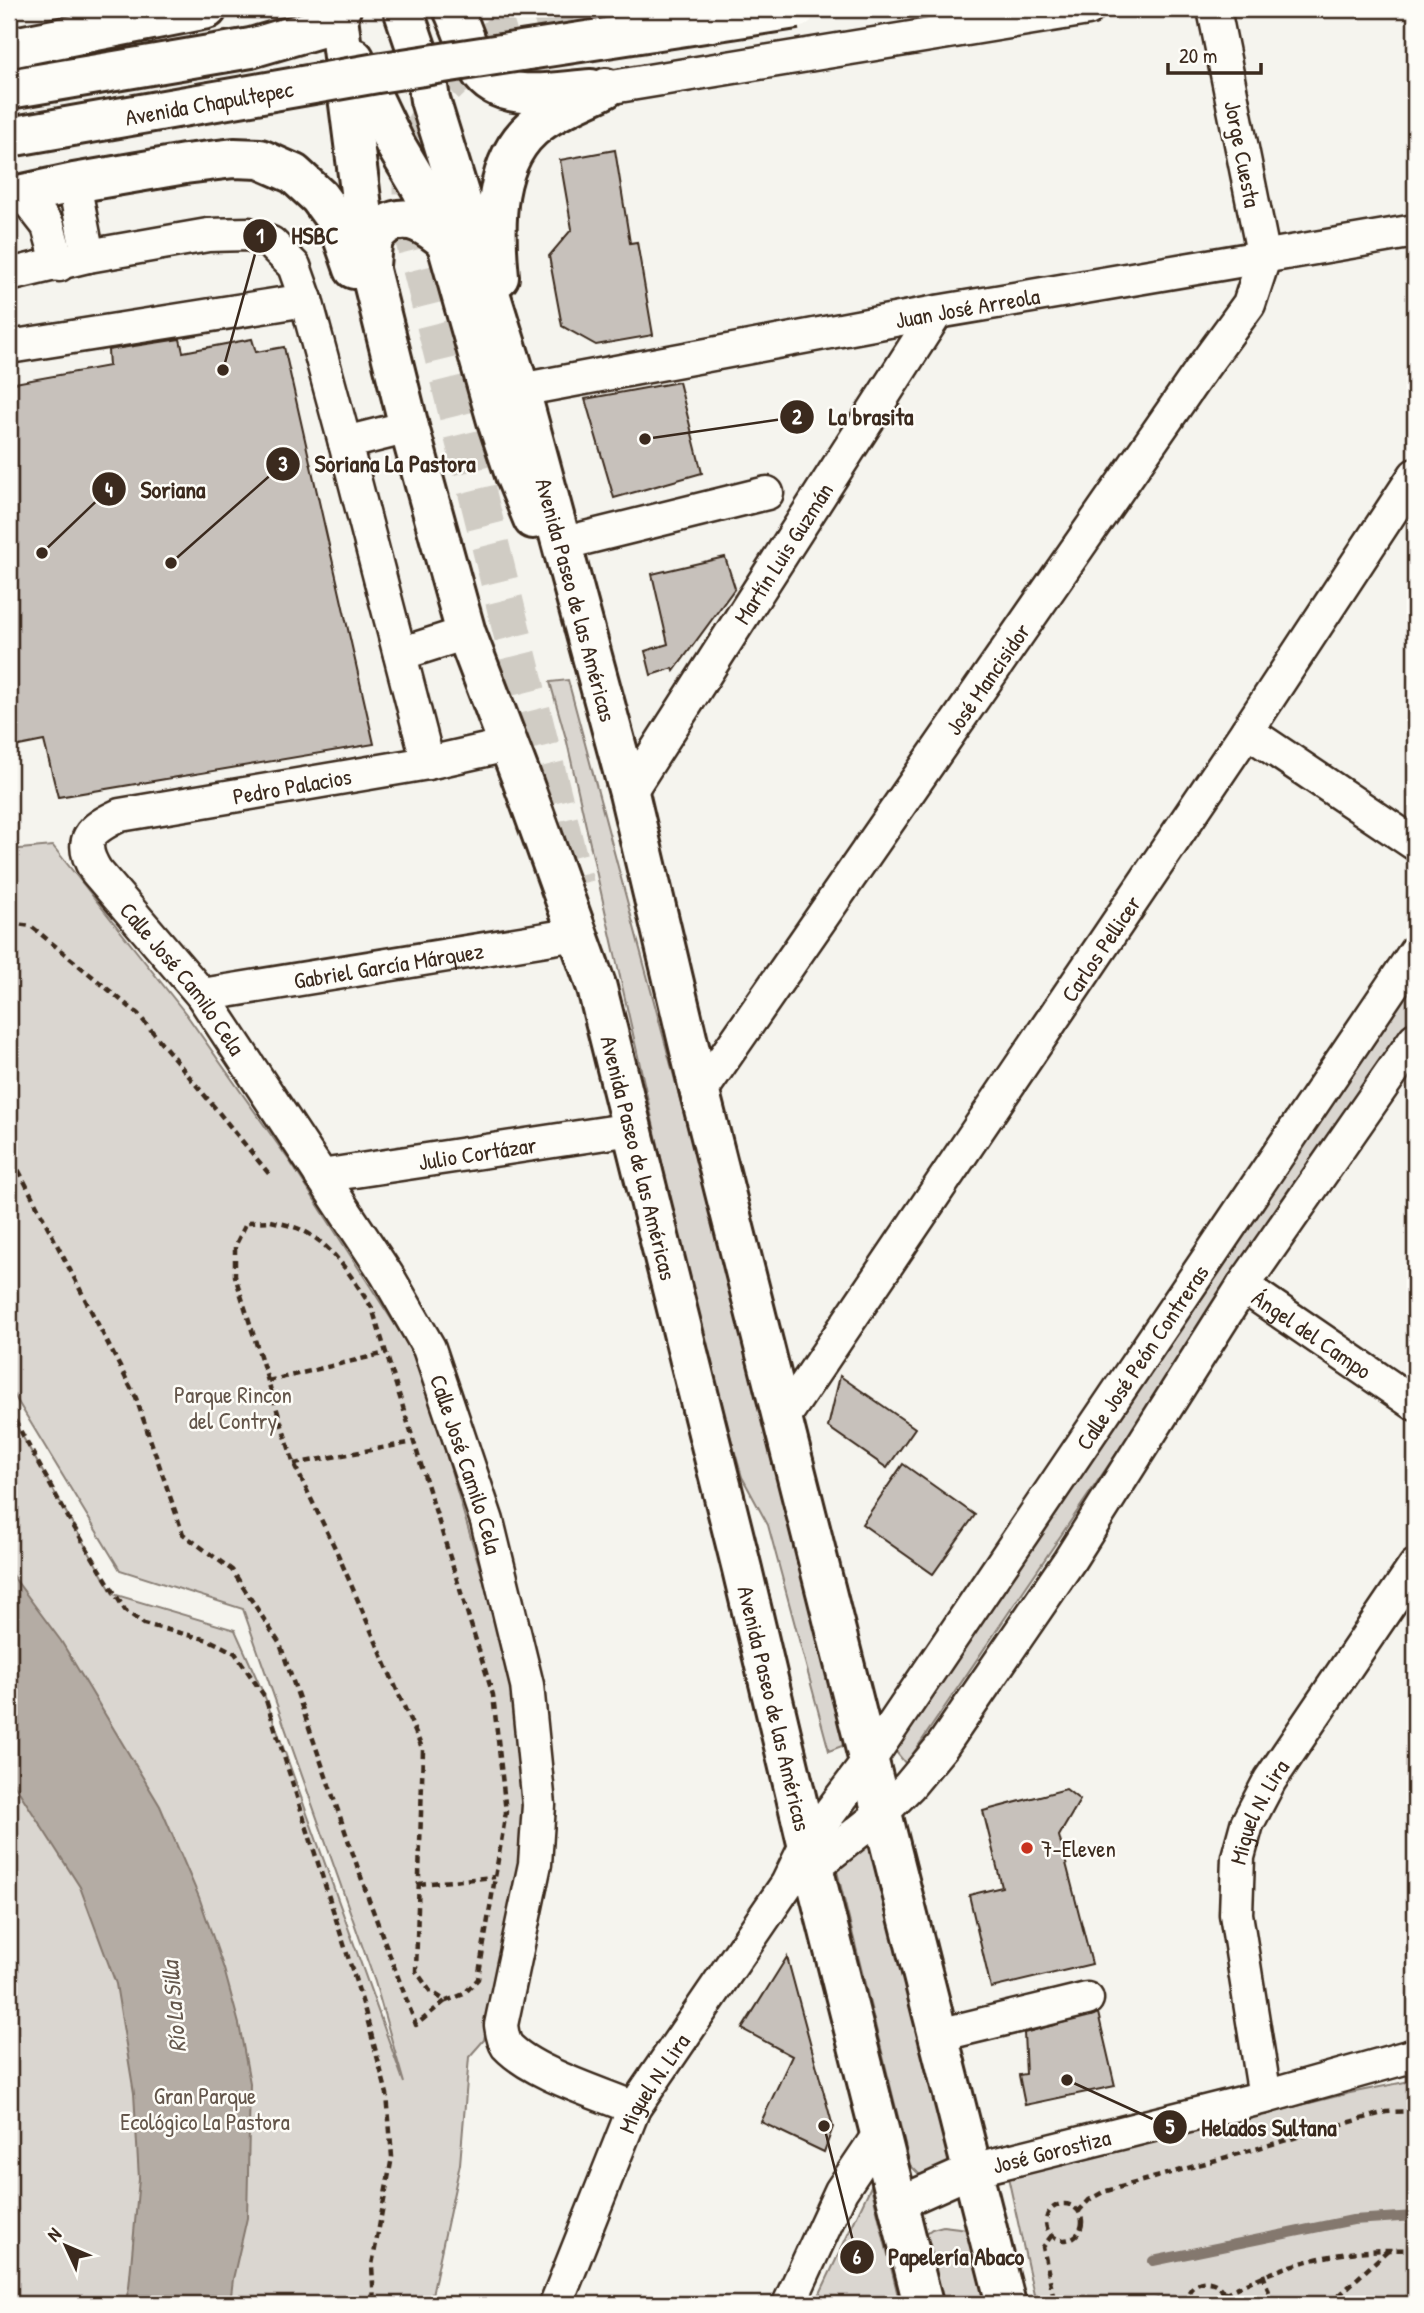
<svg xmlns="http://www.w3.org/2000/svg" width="1424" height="2313" font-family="'Patrick Hand',sans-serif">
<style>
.green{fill:#dad6d0;stroke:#8a8077;stroke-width:2}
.water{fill:#b4aca4;stroke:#84786e;stroke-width:2}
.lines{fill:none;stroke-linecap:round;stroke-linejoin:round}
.stream{stroke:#84786e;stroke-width:10}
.building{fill:#c7c1bb;stroke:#3b2a1e;stroke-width:2}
.major-tunnel{stroke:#d0ccc4;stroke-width:38;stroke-dasharray:38 19;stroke-linecap:butt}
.minor-casing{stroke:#3b2a1e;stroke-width:37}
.major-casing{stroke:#3b2a1e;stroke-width:44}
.path{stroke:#3b2a1e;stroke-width:4.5;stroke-dasharray:7 5;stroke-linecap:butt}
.minor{stroke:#fdfcf7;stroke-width:32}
.major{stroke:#fdfcf7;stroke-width:38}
.major-bridge-casing{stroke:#3b2a1e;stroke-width:44;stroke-linecap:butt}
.major-bridge{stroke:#fdfcf7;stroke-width:38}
.poi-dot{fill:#c8321e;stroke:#fdfcf7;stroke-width:2.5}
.labels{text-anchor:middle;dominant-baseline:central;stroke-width:5;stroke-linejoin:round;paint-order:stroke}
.street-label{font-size:23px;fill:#3b2a1e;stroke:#fdfcf7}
.park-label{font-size:23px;fill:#63554a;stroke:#fdfcf7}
.poi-label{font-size:23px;fill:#3b2a1e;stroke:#fdfcf7;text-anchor:start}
.water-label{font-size:24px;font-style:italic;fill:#65584d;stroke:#fdfcf7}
.leader{fill:none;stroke:#3b2a1e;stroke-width:2.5}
.callout-dot{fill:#3b2a1e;stroke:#fdfcf7;stroke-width:2.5}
.mark-label{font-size:21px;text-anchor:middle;font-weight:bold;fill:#fff}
.callout-label{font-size:24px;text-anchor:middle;font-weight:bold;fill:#3b2a1e;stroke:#fdfcf7;stroke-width:5;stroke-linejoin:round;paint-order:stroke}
</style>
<rect width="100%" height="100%" fill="#f5f4ee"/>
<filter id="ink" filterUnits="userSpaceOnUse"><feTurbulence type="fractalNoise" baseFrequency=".0143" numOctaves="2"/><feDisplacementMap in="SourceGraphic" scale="14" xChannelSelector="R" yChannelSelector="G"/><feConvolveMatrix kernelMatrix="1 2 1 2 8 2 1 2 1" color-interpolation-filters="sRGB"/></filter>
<g filter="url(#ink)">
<g class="green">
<path d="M568,680L737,1312L846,1736L842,1746L829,1751L768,1525L742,1477L665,1209L670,1198L567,742L550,682Z"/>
<path d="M53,846L186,1014L291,1163L419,1362L512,1677L528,1823L484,2040L469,2057L460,2164L430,2304H9V1413L113,1594L235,1630L265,1697L404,2083L375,1982L243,1609L120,1570L9,1387V850Z"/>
<path d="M1415,962V1013L906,1764L887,1741Z"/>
<path d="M869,1832L949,2155V2164L921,2176L910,2165L834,1859Z"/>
<path d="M1415,2080V2297L1323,2299L1311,2304H1036L1008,2177L1350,2093Z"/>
<path d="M871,2186L900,2304H815Z"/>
<path d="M943,2226L967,2229L986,2304H942L923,2246L924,2235L932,2229Z"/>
</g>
<path class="water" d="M9,1571L61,1641L160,1806L199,1897L224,1969L239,2024L250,2083L247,2218L233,2279L230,2304H125L129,2287L139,2179L134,2093L116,1984L80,1887L9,1776Z"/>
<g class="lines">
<path class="stream" d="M1153,2261L1353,2220L1415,2216"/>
</g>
<g class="building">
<path d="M615,150L630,243L637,242L653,335L596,345L562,326L549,256L572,229L560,160Z"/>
<path d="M180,339L183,352L252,339L256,352L284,347L374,744L58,797L44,741L9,748V384L109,366L108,350Z"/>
<path d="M679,382L702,473L614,498L585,399Z"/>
<path d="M725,557L735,588L674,671L673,668L651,675L645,651L668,644L652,574Z"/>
<path d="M840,1376L915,1428L887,1468L828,1427Z"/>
<path d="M903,1464L975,1515L933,1574L862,1524Z"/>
<path d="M1066,1789L1080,1800L1059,1836L1092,1964L991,1988L969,1895L1002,1887L983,1811Z"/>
<path d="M787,1957L833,2127L824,2152L761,2122L792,2056L742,2029Z"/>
<path d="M1098,2013L1115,2086L1025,2105L1019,2075L1026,2074L1024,2033Z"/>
</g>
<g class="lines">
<path class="major-tunnel" d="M570,9L502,31L446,86L411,151L412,231L575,885"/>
<g class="minor-casing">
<g id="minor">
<path d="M606,88L1088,9"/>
<path d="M74,183L88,256"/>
<path d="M23,194L48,226L59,265"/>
<path d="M9,275L88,256L208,235L249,234L271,243L294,266L306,300L345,443L428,763"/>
<path d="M9,347L306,300"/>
<path id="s1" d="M520,390L937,312L1415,231"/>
<path d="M345,443L409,427"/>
<path d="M561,544L767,493"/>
<path d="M400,654L466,633"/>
<path d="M1247,731L1415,844"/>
<path id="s2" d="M508,745L428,763L120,815C90,829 77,840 96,871L202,995L387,1275L429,1348L487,1521L527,1685L539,1805L535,1864L501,2025C502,2032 503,2040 507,2046C532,2073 599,2093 634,2108"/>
<path id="s3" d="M629,793L937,312"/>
<path id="s4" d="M202,995L577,934"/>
<path id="s5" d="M700,1093L1198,374L1249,304L1264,258L1214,9"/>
<path id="s6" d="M321,1176L632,1129"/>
<path id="s7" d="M1243,1286L1415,1404"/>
<path id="s8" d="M782,1420L1247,731L1415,475"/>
<path d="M797,1878L814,1867L882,1813L909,1786L943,1745L1069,1561L1243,1286L1415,1039"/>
<path d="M939,2035L1087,1999"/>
<path id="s9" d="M1265,2097L1236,1914L1238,1857L1247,1824L1270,1780L1415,1566"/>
<path id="s10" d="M897,2204L973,2170L1265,2097L1415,2055"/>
<path id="s11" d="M556,2304L634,2108L787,1884L807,1843L868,1762L1415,952"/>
<path d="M789,2304L841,2191L880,2133"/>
</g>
</g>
<g class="major-casing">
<g id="major">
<path id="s12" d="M337,9L370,270L409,427L466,633L521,777L597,988L742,1569L807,1843L923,2304"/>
<path id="s13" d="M403,9L427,80L430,100L520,390L629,793L700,1093L1006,2304"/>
<path d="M453,9C462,28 468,51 479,70C500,105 556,91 591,89"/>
<path d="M9,48L207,9"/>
<path d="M354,58L395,144L421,188L446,241L497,421L515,475L533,519"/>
<path d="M9,89L251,48L330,25L337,18L341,9"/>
<path d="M9,197L74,183L185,164L234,158L260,159L294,174L319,197L338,223L354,269"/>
<path d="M370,265C371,257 371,245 374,238C377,232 382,228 386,225C409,211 429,227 446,241"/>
<path d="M499,277C494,226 492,157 539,123C559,108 584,99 606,88"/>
</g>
</g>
<g class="path">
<path d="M9,923L31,926L138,1014L270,1175"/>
<path d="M9,1163L19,1171L136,1398L183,1534L232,1570L280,1644L369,1900L416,2025L445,2001"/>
<path d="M271,1221C279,1223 289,1225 297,1228C331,1241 353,1279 372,1308L493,1695L506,1812L478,1979L464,1994L446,2001L430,1991L416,1971L423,1750L336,1550L294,1464L235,1276V1246L247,1222Z"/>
<path d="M268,1381L386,1353"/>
<path d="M9,1410L69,1519L125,1610L144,1624L209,1640L235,1653L265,1697L364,2007L387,2094L392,2157L372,2265L374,2304"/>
<path d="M294,1464L414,1442"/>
<path d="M419,1884L495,1877"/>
<circle cx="1064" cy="2222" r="18"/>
<path d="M1078,2212L1089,2200L1103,2192L1386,2112L1415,2111"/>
<path d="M1052,2235L1043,2247L1055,2304"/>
<path d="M1263,2274L1273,2304"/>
<path d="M1224,2294C1290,2261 1341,2248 1415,2250"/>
<path d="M1156,2298L1158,2304"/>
<path d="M1186,2304C1187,2274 1226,2274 1225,2304"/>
<path d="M1330,2304L1388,2250"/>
</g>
<use href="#minor" class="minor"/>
<use href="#major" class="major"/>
<g class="major-bridge-casing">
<g id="major-bridge">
<path id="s14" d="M9,137L377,73L796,9"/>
</g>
</g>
<use href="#major-bridge" class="major-bridge"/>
</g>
</g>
<circle class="poi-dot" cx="1027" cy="1848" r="7"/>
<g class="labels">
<g class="street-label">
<text stroke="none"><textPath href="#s14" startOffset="203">Avenida Chapultepec</textPath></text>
<text transform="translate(1243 154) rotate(79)">Jorge Cuesta</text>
<text stroke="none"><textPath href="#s1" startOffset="455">Juan José Arreola</textPath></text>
<text stroke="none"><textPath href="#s3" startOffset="285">Martín Luis Guzmán</textPath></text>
<text stroke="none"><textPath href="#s13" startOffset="616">Avenida Paseo de las Américas</textPath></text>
<text stroke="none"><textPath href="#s5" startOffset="504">José Mancisidor</textPath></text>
<text transform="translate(292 786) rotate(-10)">Pedro Palacios</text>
<text stroke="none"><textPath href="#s8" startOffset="569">Carlos Pellicer</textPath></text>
<text stroke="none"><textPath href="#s4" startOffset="189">Gabriel García Márquez</textPath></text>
<text stroke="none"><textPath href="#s2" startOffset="607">Calle José Camilo Cela</textPath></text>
<text stroke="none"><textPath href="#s6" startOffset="158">Julio Cortázar</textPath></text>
<text stroke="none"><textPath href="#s12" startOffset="1192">Avenida Paseo de las Américas</textPath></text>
<text stroke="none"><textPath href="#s7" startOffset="84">Ángel del Campo</textPath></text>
<text stroke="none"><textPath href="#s11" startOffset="1118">Calle José Peón Contreras</textPath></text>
<text stroke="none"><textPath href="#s2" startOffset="1174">Calle José Camilo Cela</textPath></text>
<text stroke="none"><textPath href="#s12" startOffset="1759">Avenida Paseo de las Américas</textPath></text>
<text stroke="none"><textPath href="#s9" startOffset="292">Miguel N. Lira</textPath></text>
<text stroke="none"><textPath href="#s11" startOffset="242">Miguel N. Lira</textPath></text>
<text stroke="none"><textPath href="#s10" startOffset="164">José Gorostiza</textPath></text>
</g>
<g class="park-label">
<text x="233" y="1394">Parque Rincon<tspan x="233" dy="26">del Contry</tspan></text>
<text x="205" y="2095">Gran Parque<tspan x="205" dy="26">Ecológico La Pastora</tspan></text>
</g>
<g class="poi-label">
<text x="1041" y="1848">7-Eleven</text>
</g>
<g class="water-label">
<text transform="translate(173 2007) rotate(-95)">Río La Silla</text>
</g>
</g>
<path class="leader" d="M223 370L260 236M645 439L797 417M171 563L283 464M42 553L109 489M1067 2080L1170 2127M824 2126L857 2257"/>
<g class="callout-dot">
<circle cx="223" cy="370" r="7"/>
<circle cx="645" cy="439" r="7"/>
<circle cx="171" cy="563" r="7"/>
<circle cx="42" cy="553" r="7"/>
<circle cx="1067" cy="2080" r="7"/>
<circle cx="824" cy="2126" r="7"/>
<circle cx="260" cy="236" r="18"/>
<circle cx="797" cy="417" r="18"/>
<circle cx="283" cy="464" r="18"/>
<circle cx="109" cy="489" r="18"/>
<circle cx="1170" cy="2127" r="18"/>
<circle cx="857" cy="2257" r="18"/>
</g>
<g class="mark-label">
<text x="260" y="243">1</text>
<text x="797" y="424">2</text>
<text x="283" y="471">3</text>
<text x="109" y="497">4</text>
<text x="1170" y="2134">5</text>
<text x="857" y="2264">6</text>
</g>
<g class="callout-label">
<text x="315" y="244">HSBC</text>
<text x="871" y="425">La brasita</text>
<text x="395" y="472">Soriana La Pastora</text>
<text x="173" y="498">Soriana</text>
<text x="1269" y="2136">Helados Sultana</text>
<text x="956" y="2265">Papelería Abaco</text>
</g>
<rect width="1424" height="2313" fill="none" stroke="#fdfcf7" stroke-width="35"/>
<rect x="18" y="18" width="1389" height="2278" fill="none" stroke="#3b2a1e" stroke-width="2.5" filter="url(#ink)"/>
<g transform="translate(66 2246) rotate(314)" stroke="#fdfcf7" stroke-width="5" paint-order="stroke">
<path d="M0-5L12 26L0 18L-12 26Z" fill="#3b2a1e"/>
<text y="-10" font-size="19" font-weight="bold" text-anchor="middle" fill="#3b2a1e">N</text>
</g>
<path d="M1168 63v10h93v-10" fill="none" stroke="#3b2a1e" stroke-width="3.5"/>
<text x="1179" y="63" font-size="21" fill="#3b2a1e" stroke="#fdfcf7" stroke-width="5" paint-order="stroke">20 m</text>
</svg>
